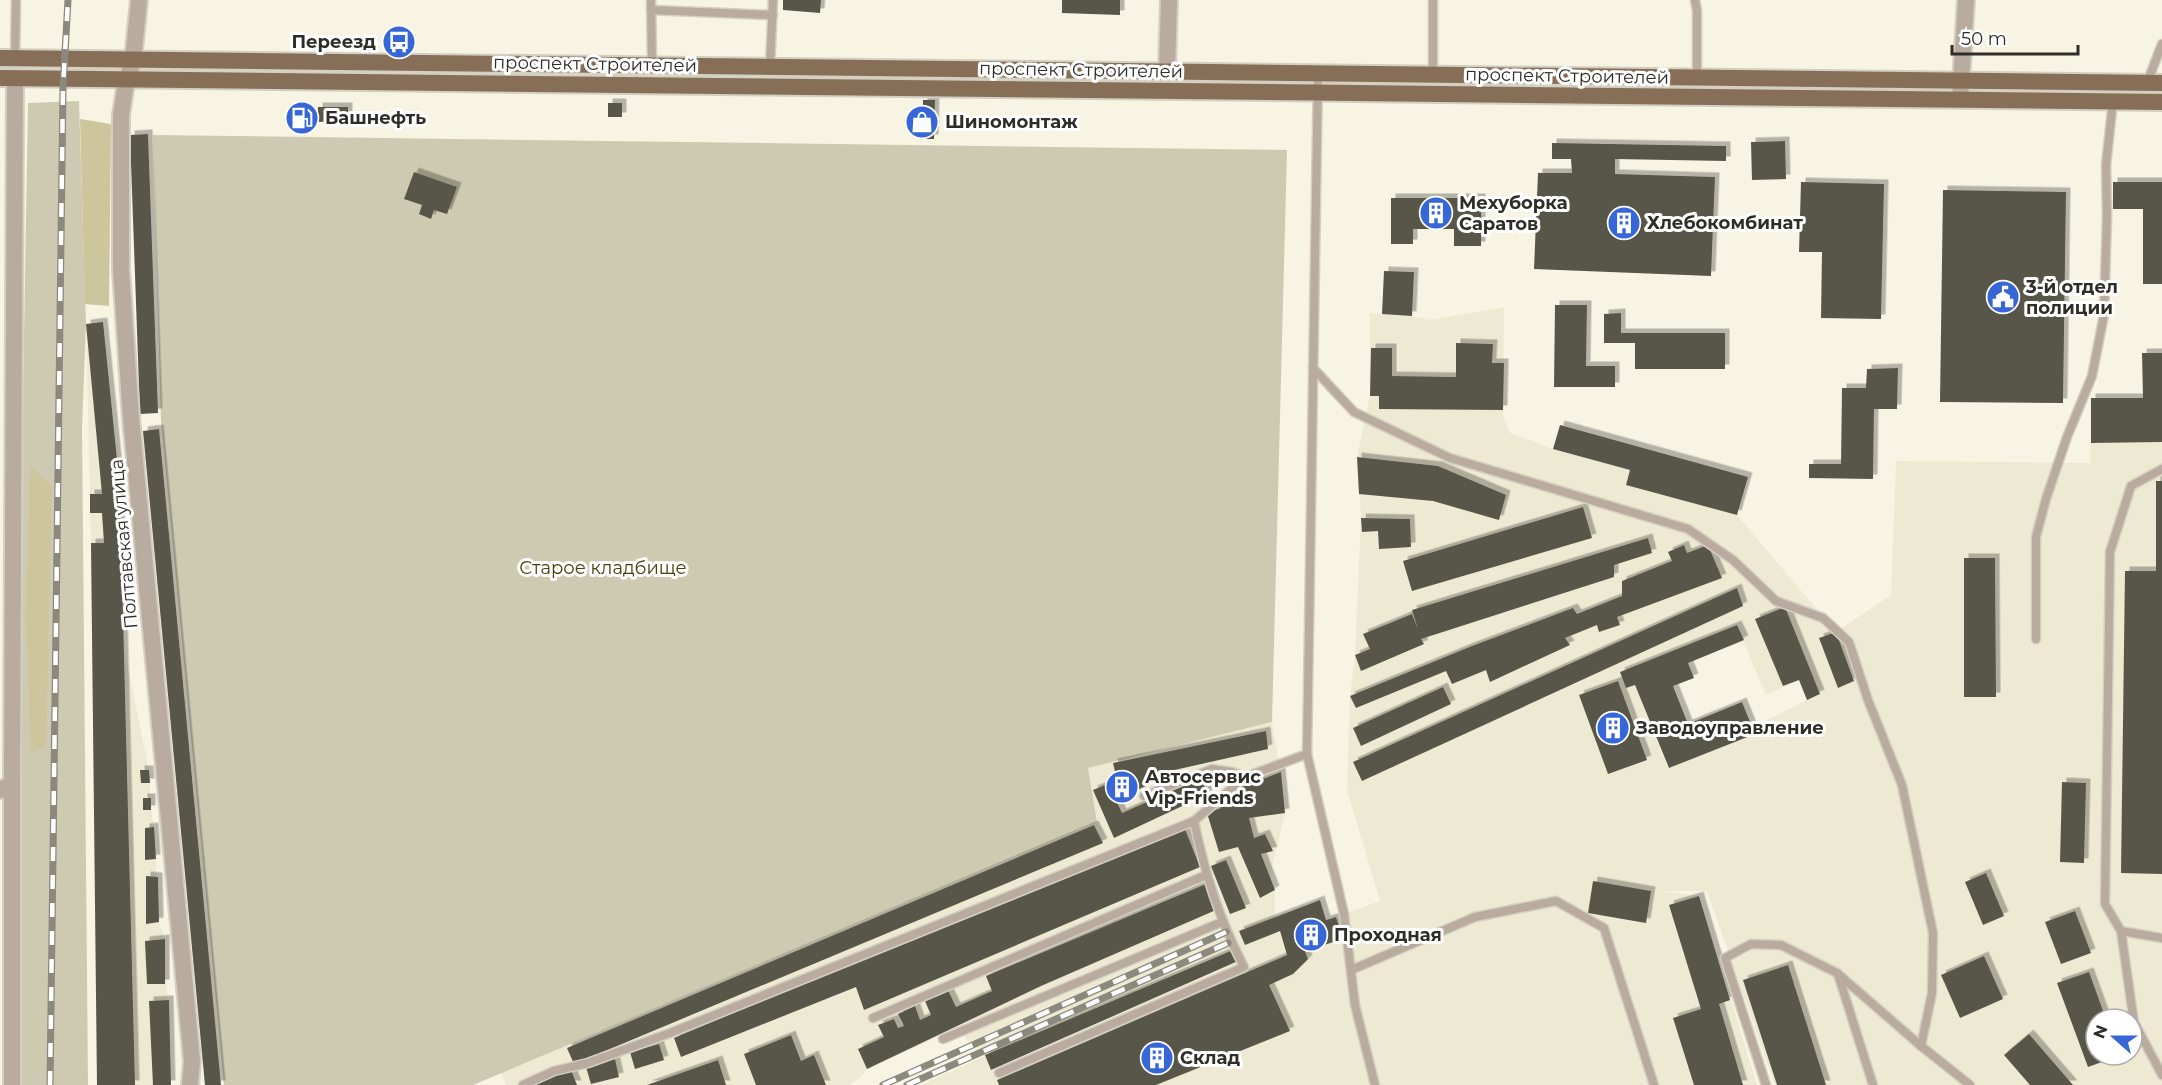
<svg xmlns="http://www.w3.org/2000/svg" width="2162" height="1085" font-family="Montserrat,sans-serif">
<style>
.built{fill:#eee9d2;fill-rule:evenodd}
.green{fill:#cecab1}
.forest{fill:#cdc69d}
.building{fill:#595749;filter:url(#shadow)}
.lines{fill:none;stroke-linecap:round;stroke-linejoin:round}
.service-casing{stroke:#d3d0c2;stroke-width:11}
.minor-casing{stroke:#d3d0c2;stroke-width:20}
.tertiary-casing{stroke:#d3d0c2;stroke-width:20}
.primary-casing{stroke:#d3d0c2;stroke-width:20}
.service{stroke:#b9ab9e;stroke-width:8}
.minor{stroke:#b9ab9e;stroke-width:16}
.tertiary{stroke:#b9ab9e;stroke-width:16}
.primary{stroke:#876f57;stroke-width:16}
.rail-casing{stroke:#8b887e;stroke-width:7}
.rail{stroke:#fff;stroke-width:4.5;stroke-dasharray:14;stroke-linecap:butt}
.labels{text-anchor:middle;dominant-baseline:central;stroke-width:6;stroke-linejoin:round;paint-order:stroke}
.poi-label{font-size:18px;font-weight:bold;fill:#2f2d27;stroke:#fff;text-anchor:start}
.street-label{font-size:18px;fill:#2f2d27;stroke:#fff}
.park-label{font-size:18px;fill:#49400d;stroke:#fff}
</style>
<defs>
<filter id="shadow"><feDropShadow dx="4.5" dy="-4.5" stdDeviation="0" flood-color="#0004"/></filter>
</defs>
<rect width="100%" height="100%" fill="#f7f4e4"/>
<g class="built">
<path d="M1504,307L1503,417L1510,433L1553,449L1630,470L1627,485L1737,515L1836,632L1891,595L1896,461L2090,463L2091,443L2162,442V1085H1775L1707,891H1661L1699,896L1757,1085H921L985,1056L955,1029L867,1069L861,1077L849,1085H506L501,1073L1097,822L1088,768L1272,722L1281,772L1285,813L1270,876L1275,890V916L1290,967L1307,960L1305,951L1343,939L1336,917L1380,901L1347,790L1350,696L1355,655L1361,518L1357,457L1370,396V313L1412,316L1430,320ZM1743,641L1766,695L1799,680L1807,700L1669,769L1671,776L1635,684ZM2096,1019H2132V1055H2096Z"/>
<path d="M103,322L118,469L125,653L149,770L151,810L154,827L159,922L165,939L171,1085H97L91,543L86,324Z"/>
</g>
<g class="green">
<path d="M79,101L86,324L82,428L88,1085H19L21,507L28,103Z"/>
<path d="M153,135L1287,150L1272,722L1088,768L1097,822L473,1085H224L161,420Z"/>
</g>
<g class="forest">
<path d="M80,119L111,124L109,306L85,304Z"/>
<path d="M30,465L52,487L46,745L31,753L26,614Z"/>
</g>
<g class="building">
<path d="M783,0H821L820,13L783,10Z"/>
<path d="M1062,0H1120V15L1062,13Z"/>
<path d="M923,100H935L934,139H922Z"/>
<rect x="608" y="103" width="14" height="14"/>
<path d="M318,107H348V121L318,122Z"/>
<path d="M302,112V125L288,126V113Z"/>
<path d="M148,134L158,413L140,414L130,135Z"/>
<path d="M1785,141L1786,179L1752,180L1751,142Z"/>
<path d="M1552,143L1726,146V161L1615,159V174L1715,177L1711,276L1534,269L1538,173H1572L1571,159H1552Z"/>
<path d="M414,172L457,187L447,214L434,210L431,219L419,214L422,205L404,199Z"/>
<path d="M1801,182L1884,184L1881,319L1821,318L1822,252H1799Z"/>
<path d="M2113,182H2162V284H2143V209H2113Z"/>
<path d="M1943,190L2066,192L2063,403L1940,402Z"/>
<path d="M1391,198H1481V246H1454V229H1413V244H1391Z"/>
<path d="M1384,271L1414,272L1412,316L1382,314Z"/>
<path d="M1555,305H1587L1586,366H1615V387H1554Z"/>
<path d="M1621,313V333H1725V369H1635V343H1604V314Z"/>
<path d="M103,322L118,469L121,538L135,1085H97L91,543H104L102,513H90V494H102L86,324Z"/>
<path d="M1456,343L1493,344L1492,363H1504L1503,410L1379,409V396H1370L1371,348H1392V376L1456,377Z"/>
<path d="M2142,353H2162V442L2091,443V398H2143Z"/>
<path d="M1898,368L1897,409H1874L1873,479L1809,478V464H1841L1842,388H1866L1867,369Z"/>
<path d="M1560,425L1748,477L1737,515L1626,485L1630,470L1553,449Z"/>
<path d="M159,429L221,1085H205L143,431Z"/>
<path d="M1357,457L1438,466L1506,495L1499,520L1433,501L1359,494Z"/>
<path d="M2156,481H2162V874L2121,873L2125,571H2156Z"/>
<path d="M1583,507L1592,538L1412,591L1403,561Z"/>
<path d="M1361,518L1410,519L1411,547L1379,549L1378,531L1362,532Z"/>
<path d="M1648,538L1652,553L1614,565V577L1421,639L1424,644L1361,671L1355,655L1370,649L1363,634L1412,614L1418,629L1412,610Z"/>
<path d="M1684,545L1687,553L1708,545L1722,578L1617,617L1620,625L1599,632L1597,625L1565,638L1570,645L1490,682L1486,670L1452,684L1446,671L1356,708L1350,696L1472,646L1573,608L1577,614L1622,596V581L1672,561L1668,552Z"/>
<path d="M1964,558H1995L1996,697H1964Z"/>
<path d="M1737,588L1743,606L1362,781L1353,762Z"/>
<path d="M1785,607L1820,694L1807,700L1799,680L1783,686L1755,619Z"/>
<path d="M1737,625L1744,640L1688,663L1694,678L1673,686L1688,724L1742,702L1755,734L1669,768L1635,685L1626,688L1620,672Z"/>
<path d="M1836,632L1854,681L1838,688L1819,638Z"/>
<path d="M1618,681L1647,760L1608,774L1579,695Z"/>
<path d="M1443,687L1451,704L1361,746L1353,728Z"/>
<path d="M1266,731L1268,749L1148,776L1150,784L1116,800L1122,813L1201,778L1208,794L1114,838L1093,790L1117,780L1113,763Z"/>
<path d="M140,770H149L150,783H141Z"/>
<path d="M1281,772L1285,813L1249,818L1254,838L1265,834L1273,851L1261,854L1275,890L1260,898L1238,847L1219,852L1207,813L1221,808L1218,796Z"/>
<path d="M2062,782L2086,783L2084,863L2060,862Z"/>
<rect x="143" y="798" width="8" height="12"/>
<path d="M1183,824L1200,867L864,1010L856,987L681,1057L674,1038Z"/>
<path d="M1094,825L1103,843L574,1064L567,1048Z"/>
<path d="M154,827L156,859L145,860V828Z"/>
<path d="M1226,860L1246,908L1230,914L1211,866Z"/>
<path d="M1986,873L2004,916L1983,925L1965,882Z"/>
<path d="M146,876L158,877L159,922L146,924Z"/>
<path d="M1593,881L1651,891L1646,923L1588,913Z"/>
<path d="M1206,884L1216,910L1041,986L867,1069L858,1049L884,1037L878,1025L894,1019L898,1028L904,1026L898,1014L915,1006L920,1020L931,1015L925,1001L948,990L956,1007L992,991L986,976Z"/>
<path d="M1699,896L1730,1000L1719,1004L1743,1085H1694L1673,1018L1701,1009L1669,905Z"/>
<path d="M1320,900L1326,920L1336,917L1343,939L1305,951L1308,959L1293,974L1269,985L1290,1031L1156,1085H999L997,1080L1287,955L1280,931L1245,945L1239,931Z"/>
<path d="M2075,911L2091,953L2061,964L2045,922Z"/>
<path d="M165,939V984H147L145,941Z"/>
<path d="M1233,950L1238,961L991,1070L985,1055Z"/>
<path d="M1984,956L2003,999L1960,1018L1941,975Z"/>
<path d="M1788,965L1826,1085H1777L1743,980Z"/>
<path d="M2089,972L2106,1019H2096V1055H2121L2088,1067L2057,983Z"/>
<path d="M169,1000L171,1085H153L149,1001Z"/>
<path d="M2029,1034L2073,1085H2030L2004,1055Z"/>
<path d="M791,1035L801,1061L814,1055L826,1085H756L744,1054Z"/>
<path d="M659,1044L664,1060L635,1069L630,1052Z"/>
<path d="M615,1059L619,1077L591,1084L586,1067Z"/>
<path d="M718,1060L726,1085H647Z"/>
<path d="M571,1070L577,1085H529Z"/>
</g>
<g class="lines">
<g class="service-casing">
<g id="service">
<path d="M651,0L652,65"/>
<path d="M1695,0L1697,11V77"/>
<path d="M651,10L773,15"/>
<path d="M15,59L16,0"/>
<path d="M770,67L773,0"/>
<path d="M1318,73L1307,754L1344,914L1355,1005L1375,1085"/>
<path d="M1433,74V0"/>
<path d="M2147,83L2162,44"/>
<path d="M1313,368L1354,412L1450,458L1688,529L1733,560L1776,601L1823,618L1849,642L1868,700L1902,785L1933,933L1932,993L1921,1046"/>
<path d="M2162,469L2131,486L2110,552L2105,904L2121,931L2162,938"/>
<path d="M2036,639V537L2046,499L2067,437L2092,376L2104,315L2107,216L2106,165L2113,101"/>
<path d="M1144,796L1212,769L1232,772L1245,777"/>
<path d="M2121,931L2134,1022L2162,1075"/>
<path d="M1351,970L1475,917L1556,901L1604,928L1654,1085"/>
<path d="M1838,974L1873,1085"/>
<path d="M873,1018L1206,875"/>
<path d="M943,1039L1222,922"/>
<path d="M999,1073L1244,967C1219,918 1205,874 1194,821"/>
<path d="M523,1085L554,1071L588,1063L670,1033L1194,821L1245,777L1307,754"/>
<path d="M1766,1085L1725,958L1751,944L1781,945L1837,973L1921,1046L1970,1085"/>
</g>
</g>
<g class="minor-casing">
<g id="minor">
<path d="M133,60L125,89L121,115V270L131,418L192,1061L190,1085"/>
<path d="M1167,71L1169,0"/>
<path d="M1960,99L1966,0"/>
<path d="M0,790L12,784"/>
</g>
</g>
<g class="tertiary-casing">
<g id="tertiary">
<path d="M133,60L139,0"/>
<path d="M12,1085V784L15,78"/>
</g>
</g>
<g class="primary-casing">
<g id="primary">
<path d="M0,58L2162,83"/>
<path d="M0,78L2162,102"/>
</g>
</g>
<use href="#service" class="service"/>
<use href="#minor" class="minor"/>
<use href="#tertiary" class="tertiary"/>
<use href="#primary" class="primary"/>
<g class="rail-casing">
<g id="rail">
<path d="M50,1085L63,88L68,0"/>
<path d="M883,1085L1226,932"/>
<path d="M907,1085L1228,943"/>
</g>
</g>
<use href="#rail" class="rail"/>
</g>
<defs>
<g id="bus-disc" transform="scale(1.725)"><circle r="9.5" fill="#3766d6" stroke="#fff"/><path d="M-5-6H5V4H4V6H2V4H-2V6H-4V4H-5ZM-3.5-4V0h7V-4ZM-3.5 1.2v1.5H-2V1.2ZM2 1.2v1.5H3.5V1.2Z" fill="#fff"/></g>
<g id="fuel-disc" transform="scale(1.725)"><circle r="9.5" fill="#3766d6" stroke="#fff"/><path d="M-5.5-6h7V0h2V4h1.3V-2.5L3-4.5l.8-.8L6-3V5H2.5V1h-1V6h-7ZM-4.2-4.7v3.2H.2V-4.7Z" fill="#fff"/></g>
<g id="shop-disc" transform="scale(1.725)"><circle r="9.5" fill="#3766d6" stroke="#fff"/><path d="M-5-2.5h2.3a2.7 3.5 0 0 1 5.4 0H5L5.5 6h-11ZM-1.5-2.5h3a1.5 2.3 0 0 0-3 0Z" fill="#fff"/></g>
<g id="building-disc" transform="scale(1.725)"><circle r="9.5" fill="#3766d6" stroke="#fff"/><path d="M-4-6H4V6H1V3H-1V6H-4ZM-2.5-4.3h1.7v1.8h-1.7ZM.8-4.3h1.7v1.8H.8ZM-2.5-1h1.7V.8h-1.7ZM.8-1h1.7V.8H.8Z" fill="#fff"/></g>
<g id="civic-disc" transform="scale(1.725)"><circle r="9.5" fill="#3766d6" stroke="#fff"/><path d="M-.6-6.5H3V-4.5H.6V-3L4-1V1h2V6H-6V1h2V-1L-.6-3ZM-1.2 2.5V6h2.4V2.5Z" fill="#fff"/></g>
</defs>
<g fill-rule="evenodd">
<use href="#bus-disc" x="399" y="42"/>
<use href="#fuel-disc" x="302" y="118"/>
<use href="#shop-disc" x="922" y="122"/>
<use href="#building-disc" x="1436" y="213"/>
<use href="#building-disc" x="1624" y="223"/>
<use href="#civic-disc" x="2003" y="297"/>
<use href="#building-disc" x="1613" y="728"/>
<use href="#building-disc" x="1122" y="787"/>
<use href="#building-disc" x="1311" y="935"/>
<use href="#building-disc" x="1157" y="1058"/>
</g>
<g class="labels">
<g class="poi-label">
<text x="376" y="42" text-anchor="end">Переезд</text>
<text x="325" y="118">Башнефть</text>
<text x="945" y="122">Шиномонтаж</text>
<text x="1459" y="203">Мехуборка<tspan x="1459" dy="21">Саратов</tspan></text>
<text x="1647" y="223">Хлебокомбинат</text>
<text x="2026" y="287">3-й отдел<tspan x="2026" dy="21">полиции</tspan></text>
<text x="1636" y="728">Заводоуправление</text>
<text x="1145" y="777">Автосервис<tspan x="1145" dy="21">Vip-Friends</tspan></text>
<text x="1334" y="935">Проходная</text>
<text x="1180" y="1058">Склад</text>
</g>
<g class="street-label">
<text transform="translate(595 64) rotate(1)">проспект Строителей</text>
<text transform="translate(1081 70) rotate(1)">проспект Строителей</text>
<text transform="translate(1567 76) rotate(1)">проспект Строителей</text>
<text transform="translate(124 544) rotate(-95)">Полтавская улица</text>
</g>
<g class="park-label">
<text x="603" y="568">Старое кладбище</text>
</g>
</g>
<g transform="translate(2114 1037) rotate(291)"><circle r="28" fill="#ffffff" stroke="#acaba9" stroke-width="1.5"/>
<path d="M0-4.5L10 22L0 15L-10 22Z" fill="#3766d6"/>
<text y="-9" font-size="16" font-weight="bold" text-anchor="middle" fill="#2f2d27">N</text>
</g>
<path d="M1952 45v9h126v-9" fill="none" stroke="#2f2d27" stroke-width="3"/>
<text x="1961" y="45" font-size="18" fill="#2f2d27" stroke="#ffffff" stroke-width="4.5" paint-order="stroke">50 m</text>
</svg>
